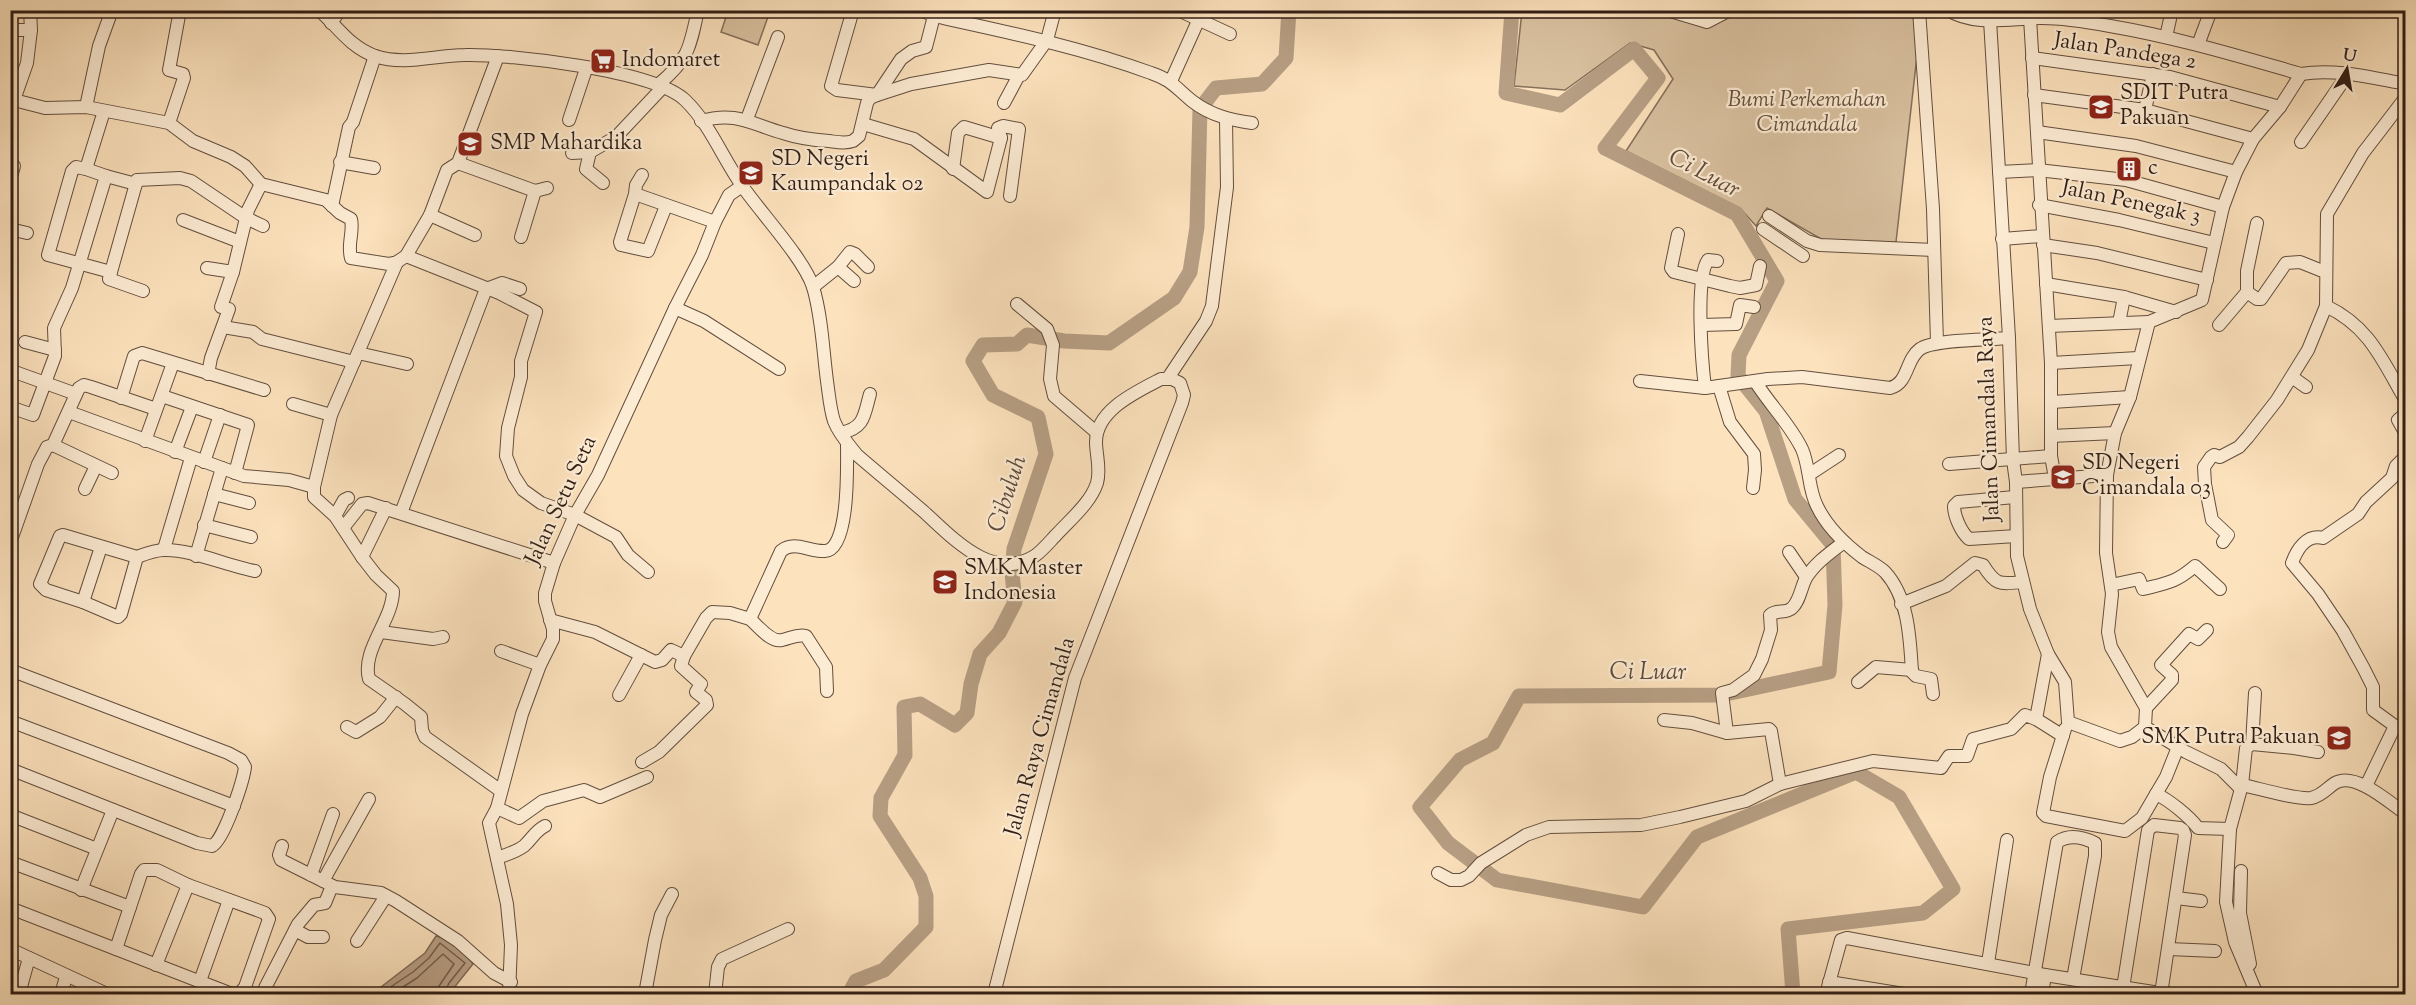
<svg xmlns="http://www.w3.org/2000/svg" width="2416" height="1005" font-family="'Sorts Mill Goudy',serif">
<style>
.green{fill:#d9c1a0;stroke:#846f5a;stroke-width:1.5}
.water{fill:#b79f84;stroke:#816b57;stroke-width:1.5}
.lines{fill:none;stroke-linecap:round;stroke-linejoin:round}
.shore{stroke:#745e4c;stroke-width:1.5}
.river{stroke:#b79f84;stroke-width:15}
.minor-casing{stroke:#634e3e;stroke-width:14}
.minor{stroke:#fdecd4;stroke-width:12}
.labels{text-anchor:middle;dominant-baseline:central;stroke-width:4.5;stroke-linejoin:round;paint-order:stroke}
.street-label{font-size:22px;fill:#301d14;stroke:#fdecd4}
.poi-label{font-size:22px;fill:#301d14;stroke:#fdecd4;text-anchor:start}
.park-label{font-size:22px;font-style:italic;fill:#634e3e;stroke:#fdecd4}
.water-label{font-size:24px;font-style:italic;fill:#5f4a3b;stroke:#fdecd4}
</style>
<rect width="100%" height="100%" fill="#fce2bd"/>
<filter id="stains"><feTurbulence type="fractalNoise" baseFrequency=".00333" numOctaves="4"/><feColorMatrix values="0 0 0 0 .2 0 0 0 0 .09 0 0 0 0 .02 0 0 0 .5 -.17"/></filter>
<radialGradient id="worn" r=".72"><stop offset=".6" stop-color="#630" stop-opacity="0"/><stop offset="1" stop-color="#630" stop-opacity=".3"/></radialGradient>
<g class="green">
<path d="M728,11H770L758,45L721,32Z"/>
<path d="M1522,11H1922L1896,242L1823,240L1767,208L1756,226L1740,208L1626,151L1673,79L1654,50L1630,43L1565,90L1514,86Z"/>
</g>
<path class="water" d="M436,936C450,938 466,953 473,964L449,994H372L425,953Z"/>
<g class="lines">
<g class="shore">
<path d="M380,994L413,972L429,958L440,943L465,963L449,983L444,994"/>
<path d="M392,994L417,978L443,954L454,964L439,986L437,994"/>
</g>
<g class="river">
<path d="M1512,10L1506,93L1560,105L1634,49L1658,78L1605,148L1737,214L1777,281L1739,355L1738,376L1766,411L1795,499L1833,545L1835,605L1829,672L1721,695L1519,696L1493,743L1460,760L1420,807L1448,843L1497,880L1643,907L1697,837L1856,772L1899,797L1953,889L1923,913L1788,929L1793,994"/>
<path d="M849,994L856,981L884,970L926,927V896L920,878L880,816L881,798L905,755L904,707L920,704L955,725L967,713L971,684L980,654L999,633L1015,602L1012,573L1014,549L1046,454L1038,417L993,395L973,361L983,345L1017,344L1027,335L1064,341L1109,343L1174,298L1190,272L1197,227L1200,109L1216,88L1262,84L1286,58L1289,10"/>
</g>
<g class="minor-casing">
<g id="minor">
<path d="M319,10C338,27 350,47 375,56C405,66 435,55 465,55C510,54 653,70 685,100C710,124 723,159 743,187C761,213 804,259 813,287C822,317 823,351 827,381C829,395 830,409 834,421C839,434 849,445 857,455C879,474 901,492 923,511C952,537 993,584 1036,555C1044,549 1051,540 1058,533C1072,518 1091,502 1097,483C1101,469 1096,455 1096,442C1096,410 1136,392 1161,379H1172L1180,383L1184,395L1182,403L1075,678L994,994"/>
<path d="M853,10L831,86L837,90L877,95L901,59L912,51L926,47L934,16"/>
<path d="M921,10L934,16C1007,32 1080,47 1151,73C1172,80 1176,88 1192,101C1210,115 1230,120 1252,123"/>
<path d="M1178,10L1230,34"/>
<path d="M1667,10L1707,22L1730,10"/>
<path d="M1919,10L1933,209L1937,343"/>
<path d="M1948,10C1975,27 2011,18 2042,18C2065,18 2088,22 2110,26C2175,37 2238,56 2301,74C2335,68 2372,78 2406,84"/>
<path d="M2030,18L2051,363V456L2055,478"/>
<path d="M1990,20L2009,338L2013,460L2016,482L2017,556L2030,609L2048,654L2065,682L2068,722L2120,741L2132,737L2145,727"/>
<path d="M965,22L969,10"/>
<path d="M331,23L340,10"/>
<path d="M10,30H31"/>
<path d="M2166,37L2172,10"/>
<path d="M2198,45L2211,10"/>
<path d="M2032,58L2170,77L2280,107"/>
<path d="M1171,81L1203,10"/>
<path d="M659,84C689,59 690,47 698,10"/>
<path d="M2034,95L2145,110L2253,139"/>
<path d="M10,99L45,108L86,107L169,123L193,141L231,157L245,166L261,184L326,200L340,213L351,219C354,232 347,244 351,258L389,264L397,262L406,256L430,215L447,170L458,163L498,56"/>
<path d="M14,100L27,63L31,30L30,10"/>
<path d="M1004,103L1019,75"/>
<path d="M86,107L99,46L112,10"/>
<path d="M2145,110L2153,74"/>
<path d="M747,119L778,37"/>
<path d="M569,120L586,69"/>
<path d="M701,121C736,111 751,124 783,133C798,138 813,140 829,141C837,142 845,144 853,141L859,136L867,103L870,98L877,95L911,84L989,70L1022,75L1047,40L1055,10"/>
<path d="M169,123L184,78L183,74L169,70L180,10"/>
<path d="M863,124L914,139L987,192L1001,138L998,128L1003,126L1019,129L1010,196"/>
<path d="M2037,132L2136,146L2236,172"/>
<path d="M2301,142L2348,74"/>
<path d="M590,152L586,169L603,183"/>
<path d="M572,153L590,152L616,137L663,87"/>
<path d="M340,162L374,168"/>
<path d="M458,163L535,191"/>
<path d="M86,169L76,167L72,171L48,255L111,272"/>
<path d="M953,169L958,133L964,127L1001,138"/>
<path d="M1999,172L2038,170L2126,180L2223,207"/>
<path d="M642,175L636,185L635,194L715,222"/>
<path d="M106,176L136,184"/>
<path d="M10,180L14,166"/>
<path d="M635,194L620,242L621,245L648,251L666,206"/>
<path d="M2039,205L2119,220L2214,243"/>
<path d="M332,206L349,127L353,122L375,56"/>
<path d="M430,215L475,235"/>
<path d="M1769,216L1807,241L1820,245L1934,250"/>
<path d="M183,220L240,242"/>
<path d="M2257,223L2247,271V292L2257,299H2261L2286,263L2300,262L2325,272"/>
<path d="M10,229L27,233"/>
<path d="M1763,229L1803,256"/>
<path d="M1678,234L1671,268L1674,272L1730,286L1740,288L1756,285L1760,266"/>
<path d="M521,237L535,191L547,188"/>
<path d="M2002,239L2042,236"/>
<path d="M2043,245L2097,253L2207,280"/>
<path d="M406,256L499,293L536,312L521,361V377L508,428L506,456L514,476L523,490L541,503L575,515L616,537L628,555L648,572"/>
<path d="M397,262L331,415L314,487V497L335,516L362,557L376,575L393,591C393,620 361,650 369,679L405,704L421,717L422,730L425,737L501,791"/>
<path d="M838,267L854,281"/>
<path d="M207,268L233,272L248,210L261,184"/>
<path d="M2046,284L2124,297L2176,312"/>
<path d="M813,287L838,267L850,252L855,254L868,267"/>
<path d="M143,291L109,279L137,180L180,178L191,181L246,218L263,226"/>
<path d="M1017,304L1047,329L1053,345L1050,379L1054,396L1096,432"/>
<path d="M2326,306C2370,327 2382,360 2406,401"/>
<path d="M675,308L704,321L779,369"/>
<path d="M2119,323L2124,297"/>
<path d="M1702,325L1736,324L1740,305L1754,307"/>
<path d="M2219,325L2247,292"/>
<path d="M2049,326L2149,322"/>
<path d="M223,327L253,332L262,339L354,362"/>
<path d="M25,342L55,350"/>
<path d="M358,353L407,364"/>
<path d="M2051,363L2138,358"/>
<path d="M12,371L76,394"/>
<path d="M208,374L211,358L229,309L221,307L233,272"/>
<path d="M2292,377L2306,387"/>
<path d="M1168,378L1206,321L1212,306L1227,187L1226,119"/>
<path d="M1640,381L1705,388L1768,379L1802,377L1890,388C1909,383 1905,360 1920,349C1934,339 1990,340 2009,338"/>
<path d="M1755,381C1769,404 1790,424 1802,449C1810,467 1808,489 1817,506C1826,525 1845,544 1862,557C1870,562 1879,566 1885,572C1909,598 1910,640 1912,672L1916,676L1931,679L1933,694"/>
<path d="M1719,386L1730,422L1754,454L1755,470L1753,488"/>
<path d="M1705,388C1702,363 1695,278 1708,260L1717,261"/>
<path d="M162,396L248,425L235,473"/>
<path d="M121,398L134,356L142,353L264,390"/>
<path d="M2052,402L2130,397"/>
<path d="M293,404L331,415"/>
<path d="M10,407L33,415L55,356L54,328L72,288L106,176L86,169L104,111"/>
<path d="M69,412L244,476L289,480L314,487"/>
<path d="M2406,413L2398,420L2406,434"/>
<path d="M841,433C865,428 864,415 870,394"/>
<path d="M2051,436L2115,433"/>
<path d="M145,441L173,363"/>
<path d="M53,445L112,473"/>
<path d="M175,452L192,407"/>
<path d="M204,462L220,415"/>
<path d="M1949,464L2051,456"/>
<path d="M1810,474L1839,455"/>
<path d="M2016,482L2107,475"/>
<path d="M85,489L96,466"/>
<path d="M214,494L249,503"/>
<path d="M2015,497L1958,502L1954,506C1954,516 1961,532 1969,539L2016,536"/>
<path d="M401,513L486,289L502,283L520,289"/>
<path d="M335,516L344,500L348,498"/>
<path d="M204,525L251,537"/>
<path d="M343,528L362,504L368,503L554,563"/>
<path d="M2223,542L2228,535L2212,520L2205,484L2204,467L2211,457L2214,455L2220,457L2239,447L2248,437L2277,400L2308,350L2326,306L2327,214L2363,153L2406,97"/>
<path d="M10,543L38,464L47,447L53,445L79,388L84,385L91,387L156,409"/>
<path d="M164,549L191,458"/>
<path d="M1789,552L1806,577"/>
<path d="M196,556L222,468"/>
<path d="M137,557L63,535L60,536L40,584L46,590L83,602L118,617L121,614L137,557C145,554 155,550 164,550C190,549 228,566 255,571"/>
<path d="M362,557L386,508"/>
<path d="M2111,585L2139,579L2143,589C2167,583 2175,583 2195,566L2220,589"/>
<path d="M83,602L101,547"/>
<path d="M1901,604L1946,586L1975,563L1983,565C1996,586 2000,584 2023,582"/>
<path d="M750,619C758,626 771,643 782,640C791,638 797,634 806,636L826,667L827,691"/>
<path d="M550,620L595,632L655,662L662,660L671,650L684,656L706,618L712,612L730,613L750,619L781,551C795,540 809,552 825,551C850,550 847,463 847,444"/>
<path d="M381,632L433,639L443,637"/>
<path d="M501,651L540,665"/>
<path d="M10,670L228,753L241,760L245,767C243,782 224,840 212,846L197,843L10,769"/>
<path d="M1858,682L1876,667L1912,670"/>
<path d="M2255,693L2252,744L2246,748L2242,785L2230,829L2226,902L2235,942L2256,992"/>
<path d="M619,695L641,655"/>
<path d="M2146,708L2172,680V675L2161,665L2189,634L2198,639L2207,630"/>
<path d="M2036,719L2048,654"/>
<path d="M1664,720L1692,723L1727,733"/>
<path d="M10,721L234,806"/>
<path d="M347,727L356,732L380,717L396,697"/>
<path d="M2065,729L2050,777L2043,813L2046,816L2125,831L2142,818L2156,794C2169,800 2189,816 2198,828L2230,829"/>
<path d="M2252,744L2294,748L2318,752"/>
<path d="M642,762L659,752L707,705L706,700L696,692L701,684L681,666L684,656"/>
<path d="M1780,784L1771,731L1769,729L1727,733L1722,693L1733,690L1754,675L1762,659L1771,630L1770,615C1777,609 1786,614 1792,608C1800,601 1801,587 1806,578C1815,563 1831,552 1844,542"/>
<path d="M2242,785C2258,788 2297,800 2311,798C2322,796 2327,788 2335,783C2355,771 2390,803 2406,814"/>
<path d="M2366,786L2395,726L2373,710V687L2364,669L2343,631L2318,594L2292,563C2297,549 2307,534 2323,538L2358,514L2366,502L2392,478L2396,466L2406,456"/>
<path d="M2241,789L2221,769L2186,752L2145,727L2146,708L2111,647L2108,632L2112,594L2106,553L2107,475L2115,433L2130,397L2149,322L2202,300L2223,207L2236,172L2253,139L2280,107L2301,74"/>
<path d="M2156,794L2166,777L2178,747"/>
<path d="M497,808L519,818L543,801L584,790L600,797L647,777"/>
<path d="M10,815L97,849"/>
<path d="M282,846L279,855L281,860L335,887L381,893L396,901L458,941L494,973L511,982"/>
<path d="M497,858C506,855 516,852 524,846C532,839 535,831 545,826"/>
<path d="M10,862L130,907L141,874L144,870H157L188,885L265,913L269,919L245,987L240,993L232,994L10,908"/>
<path d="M2241,871L2240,913L2250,964"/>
<path d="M1438,873L1451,880H1461L1469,876L1481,863L1526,835L1549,827L1641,825L1680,817L1746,801L1780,784L1873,761L1941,768L1949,756H1967L1973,739L2011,729L2025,715L2036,719L2063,736"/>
<path d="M311,875L333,814"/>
<path d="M323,881L369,799"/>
<path d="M81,890L113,810"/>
<path d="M2176,898L2201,901"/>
<path d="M295,930L308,937H323"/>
<path d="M357,941L386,896"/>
<path d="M10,949L107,994"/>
<path d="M116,949L130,907"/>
<path d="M2169,949L2215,951"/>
<path d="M1988,963L2007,840"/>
<path d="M156,965L188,885"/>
<path d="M200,981L229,900"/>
<path d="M1829,982L1904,994"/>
<path d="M265,988L298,924L314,905L325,903L332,886"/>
<path d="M2123,988L2148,830L2154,825L2180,828L2183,830L2185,835L2161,994"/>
<path d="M19,994L29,958"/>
<path d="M61,994L66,977"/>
<path d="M509,994L511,945L507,904L489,823L497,808L522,714L540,665L553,639V629L545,601V593L554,563L575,515L598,475L675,308L702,255L715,222L729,195L742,186"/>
<path d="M645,994L655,940L661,915L672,894"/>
<path d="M715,994L718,967L722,959L788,929"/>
<path d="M1826,994L1841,940L1847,938L2045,975L2166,994"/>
<path d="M2031,994L2057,842C2069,834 2083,837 2095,843V856L2073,979"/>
<path d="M2042,994L2045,975"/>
</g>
</g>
<use href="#minor" class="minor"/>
</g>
<defs>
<g id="supermarket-square" transform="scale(1.35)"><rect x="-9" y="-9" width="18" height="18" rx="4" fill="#8f2418" stroke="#fdecd4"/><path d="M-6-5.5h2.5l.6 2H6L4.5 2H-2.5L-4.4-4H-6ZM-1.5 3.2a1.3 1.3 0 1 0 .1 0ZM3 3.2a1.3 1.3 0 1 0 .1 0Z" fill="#fff"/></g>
<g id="school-square" transform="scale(1.35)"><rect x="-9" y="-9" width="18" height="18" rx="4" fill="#8f2418" stroke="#fdecd4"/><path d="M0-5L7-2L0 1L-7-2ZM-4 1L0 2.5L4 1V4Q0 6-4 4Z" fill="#fff"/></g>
<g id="building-square" transform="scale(1.35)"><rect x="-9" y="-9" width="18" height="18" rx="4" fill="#8f2418" stroke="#fdecd4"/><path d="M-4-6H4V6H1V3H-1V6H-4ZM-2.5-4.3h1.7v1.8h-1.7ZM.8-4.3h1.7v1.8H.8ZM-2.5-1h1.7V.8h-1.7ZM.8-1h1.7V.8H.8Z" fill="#fff"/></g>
</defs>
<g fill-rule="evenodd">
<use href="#supermarket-square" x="603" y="61"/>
<use href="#school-square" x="2101" y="107"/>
<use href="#school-square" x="470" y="144"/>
<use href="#building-square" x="2129" y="169"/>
<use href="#school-square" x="751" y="173"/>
<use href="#school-square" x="2063" y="477"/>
<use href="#school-square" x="945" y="582"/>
<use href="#school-square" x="2339" y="738"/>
</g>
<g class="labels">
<g class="street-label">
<text transform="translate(2125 52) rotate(9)">Jalan Pandega 2</text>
<text transform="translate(2131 203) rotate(12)">Jalan Penegak 3</text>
<text transform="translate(1990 419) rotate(-92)">Jalan Cimandala Raya</text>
<text transform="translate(562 501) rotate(-65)">Jalan Setu Seta</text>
<text transform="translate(1041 737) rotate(-74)">Jalan Raya Cimandala</text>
</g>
<g class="poi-label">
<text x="622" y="61">Indomaret</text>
<text x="2120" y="94">SDIT Putra<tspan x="2120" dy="25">Pakuan</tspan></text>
<text x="490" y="144">SMP Mahardika</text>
<text x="771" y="160">SD Negeri<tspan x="771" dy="25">Kaumpandak 02</tspan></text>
<text x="2148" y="169">c</text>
<text x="2082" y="464">SD Negeri<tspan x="2082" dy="25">Cimandala 03</tspan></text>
<text x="964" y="569">SMK Master<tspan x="964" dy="25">Indonesia</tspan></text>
<text x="2320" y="738" text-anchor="end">SMK Putra Pakuan</text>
</g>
<g class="park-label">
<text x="1807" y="101">Bumi Perkemahan<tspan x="1807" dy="25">Cimandala</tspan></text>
</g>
<g class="water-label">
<text transform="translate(1704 174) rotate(28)">Ci Luar</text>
<text transform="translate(1008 494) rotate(-72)">Cibuluh</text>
<text x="1648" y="673">Ci Luar</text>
</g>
</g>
<rect width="2416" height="1005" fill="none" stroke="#fce2bd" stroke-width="36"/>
<rect x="12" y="12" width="2392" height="981" fill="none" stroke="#301d14" stroke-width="3"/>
<rect x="18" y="18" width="2380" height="969" fill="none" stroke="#301d14" stroke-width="1.5"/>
<g transform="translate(2347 69) rotate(11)" stroke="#fdecd4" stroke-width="4.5" paint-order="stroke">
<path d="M0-4.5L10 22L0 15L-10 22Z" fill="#301d14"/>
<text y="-9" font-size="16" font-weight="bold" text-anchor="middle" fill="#301d14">U</text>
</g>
<rect width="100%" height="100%" filter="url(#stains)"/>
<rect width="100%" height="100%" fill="url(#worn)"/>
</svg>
